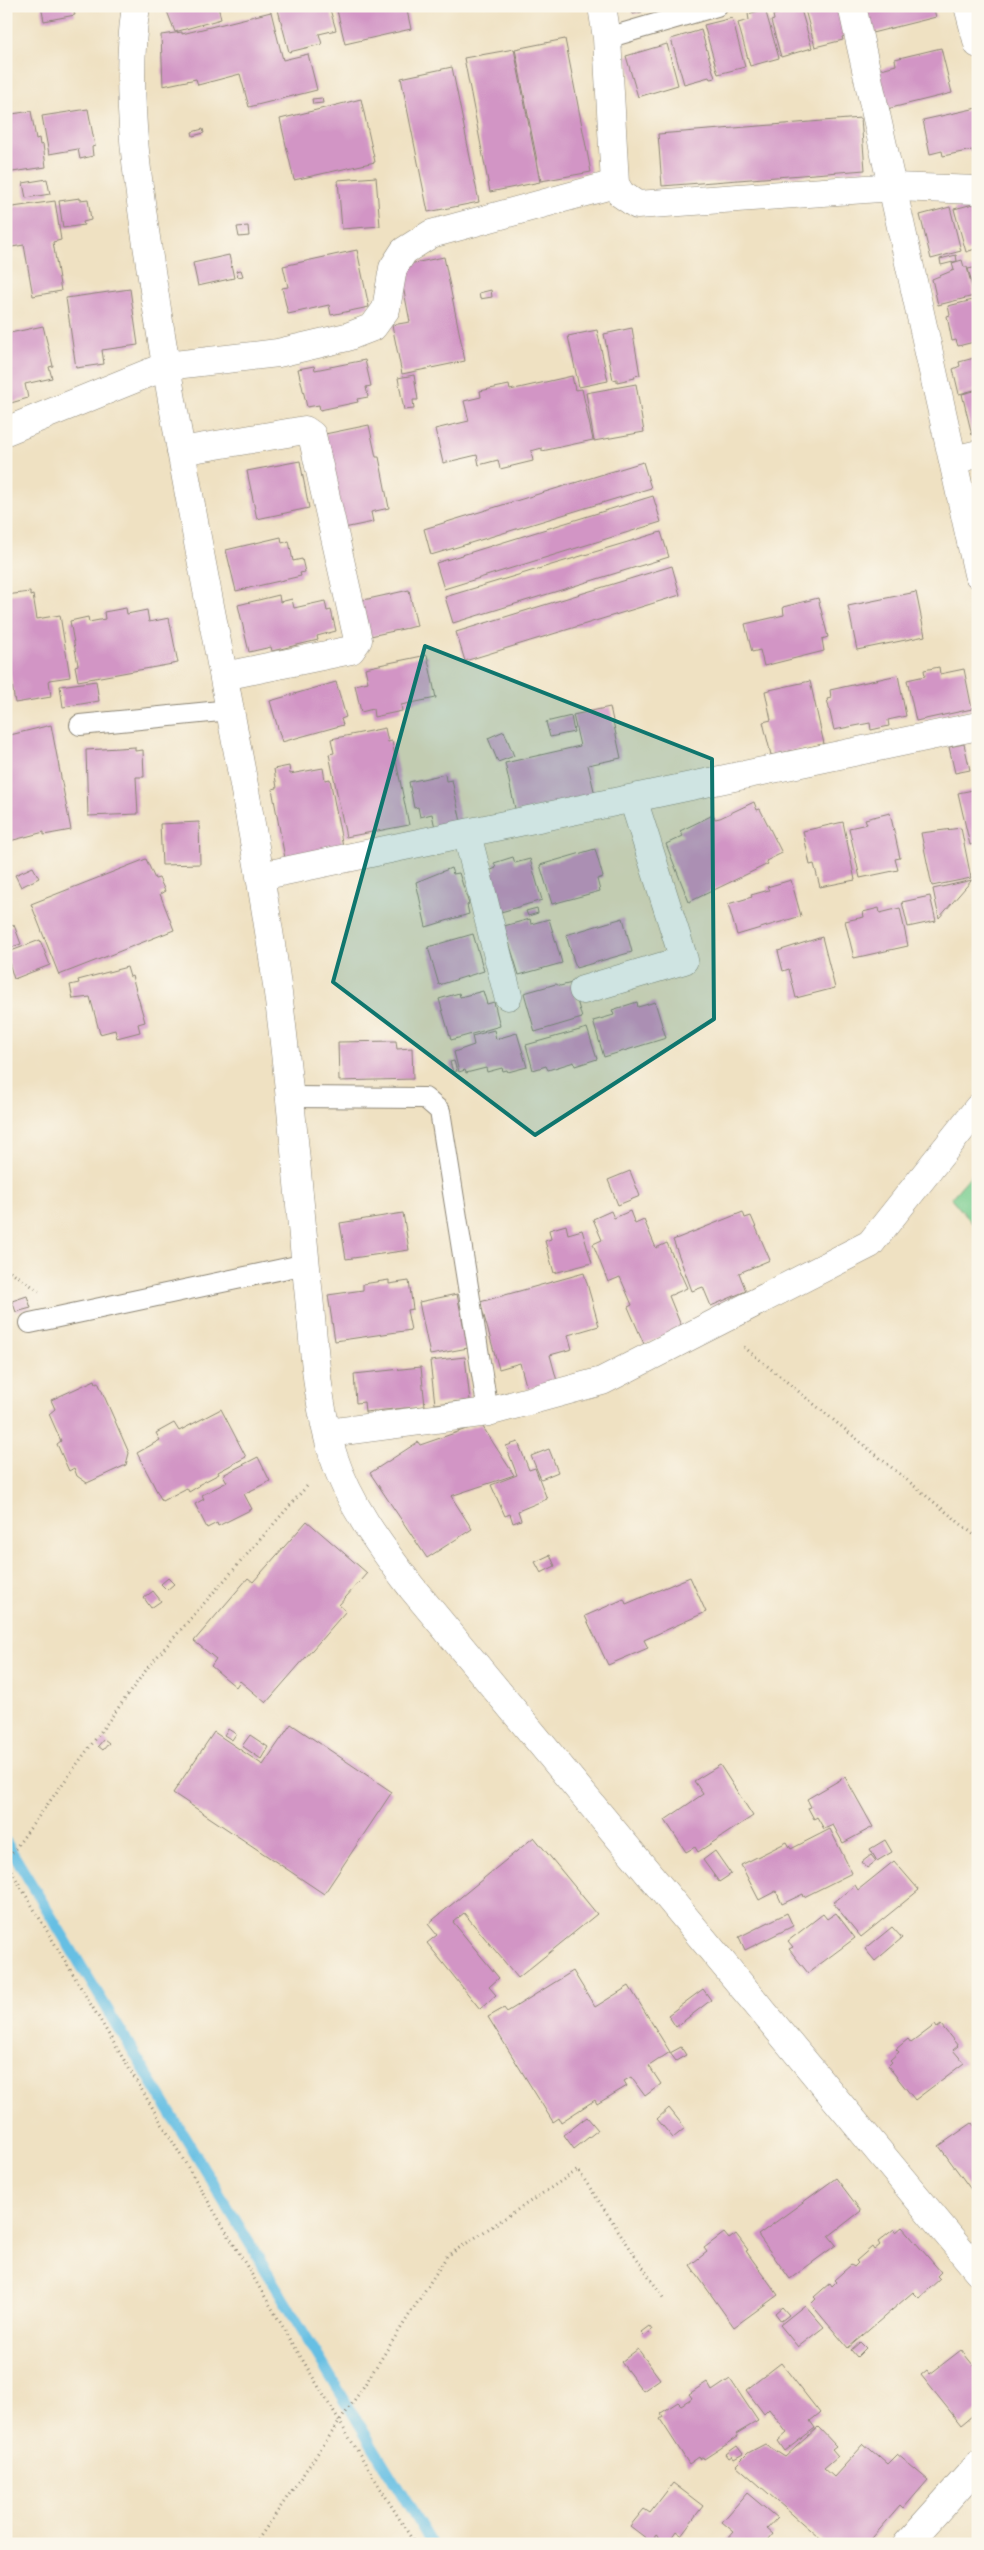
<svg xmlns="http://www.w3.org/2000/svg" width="984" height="2550" font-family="'Comic Neue',sans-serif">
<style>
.green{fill:#79cd8f;stroke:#527c5d}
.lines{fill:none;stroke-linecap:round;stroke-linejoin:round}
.stream{stroke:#66bfe3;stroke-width:11}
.building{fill:#d295c5}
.service-casing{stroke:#8d8676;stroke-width:22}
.minor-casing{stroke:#8d8676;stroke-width:29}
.tertiary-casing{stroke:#8d8676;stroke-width:29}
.path{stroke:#8d8676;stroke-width:3;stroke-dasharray:1 4;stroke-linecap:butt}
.service{stroke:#fff;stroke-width:20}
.minor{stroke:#fff;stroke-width:28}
.tertiary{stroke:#fff;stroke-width:28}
.marked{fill:#0f766e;fill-opacity:0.2;stroke:#0f766e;stroke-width:4;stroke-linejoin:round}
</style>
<rect width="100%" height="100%" fill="#fbf7ec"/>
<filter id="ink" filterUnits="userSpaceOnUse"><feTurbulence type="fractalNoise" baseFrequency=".02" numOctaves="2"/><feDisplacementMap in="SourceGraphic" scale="10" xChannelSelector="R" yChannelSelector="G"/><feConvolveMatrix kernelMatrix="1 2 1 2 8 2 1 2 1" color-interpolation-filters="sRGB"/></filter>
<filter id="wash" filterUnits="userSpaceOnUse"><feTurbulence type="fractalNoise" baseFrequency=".0096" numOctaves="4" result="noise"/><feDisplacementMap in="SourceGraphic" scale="20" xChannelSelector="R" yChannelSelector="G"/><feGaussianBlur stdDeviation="1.12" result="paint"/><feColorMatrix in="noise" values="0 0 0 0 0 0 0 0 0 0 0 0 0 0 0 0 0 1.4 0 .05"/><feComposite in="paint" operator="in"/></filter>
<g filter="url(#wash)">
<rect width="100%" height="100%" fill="#efe1c2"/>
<path class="green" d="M978,1167V1230L951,1198Z"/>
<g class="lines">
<path class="stream" d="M6,1842L432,2544"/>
</g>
<g id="blocks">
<g class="building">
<path d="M41,6H80V7L73,8L75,15L44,21Z"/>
<path d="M165,6H218L221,19L175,32Z"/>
<path d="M277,6H329L336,30L319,34L322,44L289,52Z"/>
<path d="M336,6H406L411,29L345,44Z"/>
<path d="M631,6H647V7L641,9L642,12L633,14Z"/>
<path d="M650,6H663V7L651,10Z"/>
<path d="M788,6H800L812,48L781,57L771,21L774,20L773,15L780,13L779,9Z"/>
<path d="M804,6H838L845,36L842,37L843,40L815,47Z"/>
<path d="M865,6H933L936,17L872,33Z"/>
<path d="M765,9L779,58L750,66L738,23L749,20L748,14Z"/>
<path d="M271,12L283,60L308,54L317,90L249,107L240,74L198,85L196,79L163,86L161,35L182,32V34Z"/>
<path d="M732,18L745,67L718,74L704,25Z"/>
<path d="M701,30L715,78L710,79L709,77L684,84L671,39Z"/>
<path d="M565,39L591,172L541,181L515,49Z"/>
<path d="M667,44L678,85L638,97L626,56Z"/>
<path d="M941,48L952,93L883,110L874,71L896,65L895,59Z"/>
<path d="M514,49L540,182L490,192L464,58Z"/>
<path d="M452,67L479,202L428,212L401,78Z"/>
<path d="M322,98L323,103L313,104L312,99Z"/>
<path d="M361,99L375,162L294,180L280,119Z"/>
<path d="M977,108L978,157H974L972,150L943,156L942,151L930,154L923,120Z"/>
<path d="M88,109L95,146L92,147L93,156L80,159L78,149L49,154L42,116Z"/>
<path d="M31,111L36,139L39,138L40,145L43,144L46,167L6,173V115Z"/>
<path d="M861,118L865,170L662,186L658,134Z"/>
<path d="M203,129L204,133L193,136L192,132Z"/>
<path d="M376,177L380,226L342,229L338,180Z"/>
<path d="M47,179L50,194L26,198L23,183Z"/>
<path d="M80,198V200L88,199L91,220L83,222L84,225L63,228L59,201Z"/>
<path d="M55,201L61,240L53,242L61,291L33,296L24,245L6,248V208Z"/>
<path d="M977,203L978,248L966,252L954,209Z"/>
<path d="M950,207L961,251L931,259L920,215Z"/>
<path d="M248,226L249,236L239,237L237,227Z"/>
<path d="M357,250L369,307L331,315L329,305L288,314L282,288L288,287L283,266Z"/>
<path d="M229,255L234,278L198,286L193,263Z"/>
<path d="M956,255L957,261L941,265L940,259Z"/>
<path d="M444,257L465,361L402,374L392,325L410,322L399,266Z"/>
<path d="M962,260L964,267H967L974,296L938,305L932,279L954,270L952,263Z"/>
<path d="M978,267V296H976L968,269Z"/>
<path d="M241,270L243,276L238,277L236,271Z"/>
<path d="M130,289L138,345L102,350L104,364L76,368L66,298Z"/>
<path d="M491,290L492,297L480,299L479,293Z"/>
<path d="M973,300L978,319V341L958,346L956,340L952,341L947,316L950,315L948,306Z"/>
<path d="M43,326L53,366L49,367L52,378L25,384L28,398L11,403L8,392L6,393V332L9,331L10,333Z"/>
<path d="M632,328L640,375L634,376L635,378L617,382V379L613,380L604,334Z"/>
<path d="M597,330L608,381L579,387L568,336Z"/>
<path d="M978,357V389L959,394L953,369L960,366L959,362Z"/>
<path d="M365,360L371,386L366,387L368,397L357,399L358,402L320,410L319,405L307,407L298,369L314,366L315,370Z"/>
<path d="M414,375L418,400H413L414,409L404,410L398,378Z"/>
<path d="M572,376L575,390L582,389L593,440L542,451V448L531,451L533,461L500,469L498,460L479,465L477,455L443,463L435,429L469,421L464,401L481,397L480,391L509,385L510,390Z"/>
<path d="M636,384L644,432L594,441L586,393Z"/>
<path d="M978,390V433L972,435L962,394Z"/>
<path d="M369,425L376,457H379L389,508L371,512L373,522L344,528L325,434Z"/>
<path d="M300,461L309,508L257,519L247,471Z"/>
<path d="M643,462L651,488L431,555L424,529Z"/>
<path d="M653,496L661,522L444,589L436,563Z"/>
<path d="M661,532L669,557L453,623L445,597Z"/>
<path d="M281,537L282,543L289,541L293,561L302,559L305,572L300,573L301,576L236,591L226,550Z"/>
<path d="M672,566L680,595L465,661L456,632Z"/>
<path d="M409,590L417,626L366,637L359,601Z"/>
<path d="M30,592V596L33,595L37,619L60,615L70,677L49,680L51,697L15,703L6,649V595Z"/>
<path d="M916,592L925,636L857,650L848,606Z"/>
<path d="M279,595L280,602L292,599L294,608L325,601L327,611L331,610L336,631L317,636L318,640L272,651L271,647L249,652L238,605Z"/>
<path d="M818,598L828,637L822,639L824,651L764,666L760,650L752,652L745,624L784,615L783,607Z"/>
<path d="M126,608L127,614L147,610L149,622L169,618L178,663L78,681L75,666L78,665L70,621L88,617L89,622L105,619L104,612Z"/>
<path d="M427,655L436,698L401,705L402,711L374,717L373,709L361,712L355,685L368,682L365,668Z"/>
<path d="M939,667L940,674L964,669L972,709L916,721L907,680L925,676L924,670Z"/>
<path d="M898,675L906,716L888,720L889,726L871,730L870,723L834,730L827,699L831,698L830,690Z"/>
<path d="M96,681L99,701L63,707L60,686Z"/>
<path d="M810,681L824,744L771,755L763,722L771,720L765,691Z"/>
<path d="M336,682L346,717L341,719L343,725L282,742L270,701Z"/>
<path d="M610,707L621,758L588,765L595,795L516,813L505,763L580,746L573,715Z"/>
<path d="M571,716L574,732L550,737L546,722Z"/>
<path d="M51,725L71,830L44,835V832L6,842V736Z"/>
<path d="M385,728L388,742L392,741L409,825L346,837L329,754L334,753L331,739Z"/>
<path d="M504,731L514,756L498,762L488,738Z"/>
<path d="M964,744L970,770L955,773L949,747Z"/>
<path d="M135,747V751L143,750L144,777H136L138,814L88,816L86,750Z"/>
<path d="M289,766L290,774L323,768L325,780L330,779L343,847L285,858L272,789L277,788L274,769Z"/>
<path d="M445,774L446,781L452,780L461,822L435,828L432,814L420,817L418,807L414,808L409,782Z"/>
<path d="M978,789V843L970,845L958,793Z"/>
<path d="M754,802L757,810L760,809L782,853L766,861L768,864L689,902L666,844L683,836L680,831L713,815L715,819L720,818Z"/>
<path d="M890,813L900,858L895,859L898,870L860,878L849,828L867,824L865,819Z"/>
<path d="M199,822L200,864L162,865L160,824Z"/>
<path d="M843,822L855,880L820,887L814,864L810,865L803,831Z"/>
<path d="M961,828L971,878L932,886L921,833Z"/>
<path d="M595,849L603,877L597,879L600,891L552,904L540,865Z"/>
<path d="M513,857L515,863L530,859L542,900L501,912L489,871L496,868L494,863Z"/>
<path d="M146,859L155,879L159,878L165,891L160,894L174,930L59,975L31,904Z"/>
<path d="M33,867L39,878L21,887L15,875Z"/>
<path d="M451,868L453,874L459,873L469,904L467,905L469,914L426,927L416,882Z"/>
<path d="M791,880L801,916L737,935L728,904L752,897L751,895L769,890L767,887Z"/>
<path d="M972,880L939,918L933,889Z"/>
<path d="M930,896L936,921L908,927L902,902Z"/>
<path d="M537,908L538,913L528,916L526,911Z"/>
<path d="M879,908L880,913L900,908L908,946L854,958L845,921L864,917L863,912Z"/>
<path d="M623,918L632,952L576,968L566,935Z"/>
<path d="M530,919L531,924L549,919L562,963L519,975L504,926Z"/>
<path d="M14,925L21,944L6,949V927Z"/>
<path d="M473,934L484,971L439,985L428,947Z"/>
<path d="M822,937L835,988L796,998L789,969L783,971L778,951Z"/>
<path d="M40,940L50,965L14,979L6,953Z"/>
<path d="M127,967L130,977L132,976L145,1022L138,1024L140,1032L117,1038L115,1030L100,1034L90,997L73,999L70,985L79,983L78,980Z"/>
<path d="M572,983L582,1018L535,1032L524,993L556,984L560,986Z"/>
<path d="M483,991L487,1004L494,1002L500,1026L451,1040L439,999L459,993L460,997Z"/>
<path d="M637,1002L638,1007L655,1002L666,1038L604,1057L593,1021L614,1015L612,1010Z"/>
<path d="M587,1028L597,1059L575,1066L574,1062L548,1070L546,1066L533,1070L526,1045Z"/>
<path d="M494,1030L496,1039L517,1033L527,1067L508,1072L507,1070L503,1071L502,1068L487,1072L486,1068L466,1073L465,1070L459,1072L454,1052L474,1045L472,1036Z"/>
<path d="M396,1041L397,1049L412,1048L413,1079L339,1081L338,1042Z"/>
<path d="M454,1061L457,1071L453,1072L450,1062Z"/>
<path d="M630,1171L640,1196L618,1205L608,1180Z"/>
<path d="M611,1211L614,1218L630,1211L635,1224L644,1220L656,1248L667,1243L687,1288L669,1296L682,1328L644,1344L628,1307L632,1305L620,1277L608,1282L593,1244L602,1240L593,1219Z"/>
<path d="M743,1212L745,1218L751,1216L770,1260L739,1273L746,1291L711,1306L703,1287L692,1291L673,1240Z"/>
<path d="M403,1213L409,1250L346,1259L340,1223Z"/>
<path d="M566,1225L568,1234L582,1230L592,1263L554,1273L545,1241L551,1239L549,1230Z"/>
<path d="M584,1273L599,1326L568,1335L572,1349L550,1355L557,1381L527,1389L520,1363L499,1369L480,1302Z"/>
<path d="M389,1280V1284L409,1281L413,1309L407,1310L411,1330L335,1341L328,1295L363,1290V1284Z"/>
<path d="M457,1294L468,1348L430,1355L419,1302Z"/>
<path d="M27,1296L31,1308L16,1312L12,1301Z"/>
<path d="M465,1357L470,1400L435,1404L430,1361Z"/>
<path d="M421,1367L425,1406L365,1412L364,1402L356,1403L354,1374Z"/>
<path d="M95,1380L96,1383L98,1382L129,1453L126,1465L87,1483L77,1476L74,1468L69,1471L57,1444L61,1441L49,1414L55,1409L51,1400Z"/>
<path d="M221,1409L246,1457L218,1472L219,1474L198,1485L199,1486L189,1492L187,1488L162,1501L137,1453L160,1440L156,1433L174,1423L179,1431Z"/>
<path d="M481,1424L514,1475L451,1496L472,1529L427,1558L370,1473L418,1442L420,1445Z"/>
<path d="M518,1442L529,1470L535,1468L547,1499L518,1511L521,1520L513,1523L510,1514L505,1516L491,1485L517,1475L506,1446Z"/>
<path d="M549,1449L558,1472L541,1479L531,1456Z"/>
<path d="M258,1457L270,1481L244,1494L252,1509L218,1526L217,1523L207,1528L195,1504L204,1499L202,1495L227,1482L223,1475Z"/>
<path d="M307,1521L367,1573L339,1605L346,1611L266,1703L240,1681L236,1687L211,1666L216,1659L194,1641L248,1578L253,1582Z"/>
<path d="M550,1555L555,1566L541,1573L535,1562Z"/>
<path d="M690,1577L706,1612L644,1640L648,1648L608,1665L585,1616L624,1599L626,1604Z"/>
<path d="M168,1578L174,1584L167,1590L161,1584Z"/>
<path d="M153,1591L161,1601L151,1608L144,1598Z"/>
<path d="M291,1724L392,1792L324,1894L173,1793L214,1732L263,1765Z"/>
<path d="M228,1729L236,1734L232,1740L224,1735Z"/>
<path d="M250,1735L268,1747L261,1759L242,1746Z"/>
<path d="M104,1739L109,1743L103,1750L98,1746Z"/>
<path d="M720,1765L753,1816L698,1852L695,1847L686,1852L665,1820L703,1794L694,1781Z"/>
<path d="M845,1777L873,1827L843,1843L833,1825L824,1829L817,1817L814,1819L808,1808L811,1807L807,1799Z"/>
<path d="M830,1829L852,1873L804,1897L803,1894L782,1904L776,1891L759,1900L741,1865L787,1842L791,1849Z"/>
<path d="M534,1837L597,1914L518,1978L464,1913L453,1922L499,1978L489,1987L496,1995L480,2009L427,1943L437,1935L428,1924Z"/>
<path d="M885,1840L892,1852L877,1861L870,1849Z"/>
<path d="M715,1851L731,1874L719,1882L703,1860Z"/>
<path d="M871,1855L876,1861L867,1868L862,1862Z"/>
<path d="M894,1861L919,1890L861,1937L833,1903L855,1885L858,1890Z"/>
<path d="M787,1913L793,1926L745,1950L739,1937Z"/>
<path d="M836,1913L855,1938L808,1973L789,1949L793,1947L788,1941L823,1914L827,1919Z"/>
<path d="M892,1927L902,1938L875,1961L865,1949Z"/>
<path d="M573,1971L595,2007L629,1986L670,2052L649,2066L661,2084L645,2096L631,2077L624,2081L627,2086L597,2104L595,2100L561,2122L559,2118L553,2122L488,2017L504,2008L507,2012Z"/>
<path d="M703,1989L711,2000L676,2027L668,2015Z"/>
<path d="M935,2025L937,2028L941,2025L958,2046L953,2050L964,2063L915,2100L888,2066L892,2062L890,2060L899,2052L896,2049L908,2039L911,2043Z"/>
<path d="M681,2047L686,2055L676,2061L670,2053Z"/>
<path d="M669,2108L685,2128L673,2138L657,2119Z"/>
<path d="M587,2117L598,2130L574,2149L564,2135Z"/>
<path d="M972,2123L978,2131V2199L939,2146Z"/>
<path d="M836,2178L861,2211L829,2236L836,2245L790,2279L758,2235Z"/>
<path d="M902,2227L941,2272L937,2276L940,2279L919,2298L913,2292L848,2348L811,2304L816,2299L814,2297L830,2283L832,2286L836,2282L834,2280L851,2265L854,2267L858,2263L856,2261L872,2247L874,2250L880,2245L878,2242L894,2229L896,2232Z"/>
<path d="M724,2233L729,2239L736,2234L748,2250L746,2251L778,2295L734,2327L690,2265L707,2252L704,2248Z"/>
<path d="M805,2305L824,2327L798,2347L780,2325Z"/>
<path d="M782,2307L789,2315L781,2321L775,2313Z"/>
<path d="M649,2326L652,2330L645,2336L641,2332Z"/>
<path d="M860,2342L866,2348L857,2357L851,2350Z"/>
<path d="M638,2349L660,2379L643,2391L621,2362Z"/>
<path d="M961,2350L973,2365L978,2361V2411L961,2425L921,2375L927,2370L930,2374Z"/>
<path d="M781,2363L820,2413L810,2421L815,2428L785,2451L778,2441L787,2433L769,2409L764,2414L746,2390Z"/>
<path d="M730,2379L758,2421L736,2434L738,2437L704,2459L703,2457L700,2459L699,2457L689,2464L660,2419L663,2417L661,2413L678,2402L681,2405L692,2398L689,2394L707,2382L712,2391Z"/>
<path d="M818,2427L836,2446L832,2449L838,2456L824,2468L834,2477L864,2444L887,2464L897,2454L928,2480L903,2509L900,2506L867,2544H826L736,2465L748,2453L765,2444L785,2457Z"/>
<path d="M737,2446L743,2454L734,2459L732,2456L729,2458L726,2454Z"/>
<path d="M673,2483L703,2506L681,2535L676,2531L667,2544L656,2535L651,2542L630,2526L644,2509L650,2513Z"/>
<path d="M747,2493L777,2518L767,2529L773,2534L765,2544H731L727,2540L734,2532L722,2522Z"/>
</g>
</g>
</g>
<g filter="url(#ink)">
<use href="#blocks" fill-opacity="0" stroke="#8d8676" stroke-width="1"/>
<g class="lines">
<g class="service-casing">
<g id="service">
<path d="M607,38L717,6"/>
<path d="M80,725L230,710"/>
<path d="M290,1097L425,1098L440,1111L488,1412"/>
<path d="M30,1323L306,1264"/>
</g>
</g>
<g class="minor-casing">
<g id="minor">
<path d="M602,6L607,38L615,184L621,194L637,205L894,187L978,190"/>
<path d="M852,6L978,574"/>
<path d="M968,6L978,44"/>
<path d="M6,431L166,366L278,353L347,337L373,327L386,309L393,268L404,251L431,234L615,184"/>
<path d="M181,451L305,430L312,435L358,640L351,650L224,676"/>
<path d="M953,460L978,454"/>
<path d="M467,834L508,996"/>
<path d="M261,876L978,726"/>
<path d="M583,990L684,960L633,799"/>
<path d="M328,1433L488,1412L602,1381L651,1356L870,1244L978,1108"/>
</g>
</g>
<g class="tertiary-casing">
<g id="tertiary">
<path d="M136,6C121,104 144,224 159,322C193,539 243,753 275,971C290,1076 297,1182 308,1287C314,1343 316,1401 333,1455C349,1505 381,1547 412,1588L978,2271"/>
<path d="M907,2544L978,2465"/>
</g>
</g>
<g class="path">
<path d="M6,1268L39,1291"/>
<path d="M744,1347L978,1538"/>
<path d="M6,1861L149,1666L308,1485"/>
<path d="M6,1862L339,2421L415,2544"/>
<path d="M255,2544L360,2392L447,2256L578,2170L664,2299"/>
</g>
<use href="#service" class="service"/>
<use href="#minor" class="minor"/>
<use href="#tertiary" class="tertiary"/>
</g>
</g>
<path class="marked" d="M425,646L712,759L714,1019L535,1135L333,982Z"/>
<rect width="984" height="2550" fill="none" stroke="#fbf7ec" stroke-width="25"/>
</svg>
